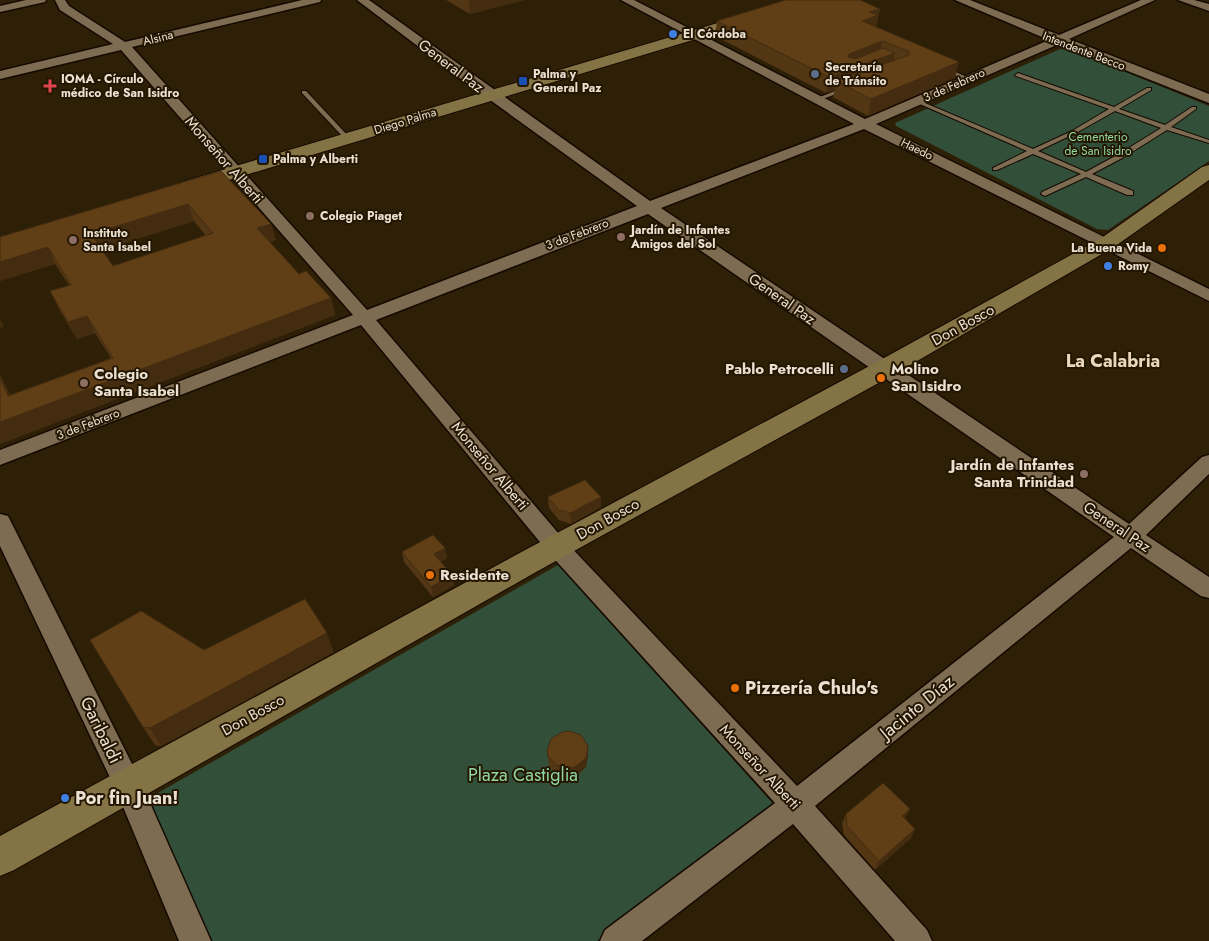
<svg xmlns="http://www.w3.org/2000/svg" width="1209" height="941" font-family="Jost,sans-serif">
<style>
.green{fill:#314f39}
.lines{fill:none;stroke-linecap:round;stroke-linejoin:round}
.lane-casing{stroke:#160900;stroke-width:2}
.street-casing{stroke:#160900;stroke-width:3}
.secondary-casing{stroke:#160900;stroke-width:2}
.lane{fill:#7d6c52;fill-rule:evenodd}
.street{fill:#7d6c52;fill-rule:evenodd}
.secondary{fill:#847345;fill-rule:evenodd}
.wall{fill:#533614;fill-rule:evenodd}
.shaded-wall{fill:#432c10}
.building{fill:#603f17;stroke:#432c10;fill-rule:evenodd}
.shop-dot{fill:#3f7fe0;stroke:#241600;stroke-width:2}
.service-dot{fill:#5c6f8a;stroke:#241600;stroke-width:2}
.transit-dot{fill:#1a4fb4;stroke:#241600;stroke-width:2}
.health-dot{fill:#e0444e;stroke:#241600;stroke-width:2}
.education-dot{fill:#8d6e63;stroke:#241600;stroke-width:2}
.food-dot{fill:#e8710a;stroke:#241600;stroke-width:2}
.labels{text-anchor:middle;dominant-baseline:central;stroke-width:4;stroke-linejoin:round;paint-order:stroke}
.far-poi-label{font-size:12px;font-weight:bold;fill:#ebe1d2;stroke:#241600;text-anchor:start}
.far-street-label{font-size:12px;fill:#ebe1d2;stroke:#241600}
.far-park-label{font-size:12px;fill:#91d8a4;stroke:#241600}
.street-label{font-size:15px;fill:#ebe1d2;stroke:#241600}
.poi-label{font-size:15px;font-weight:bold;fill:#ebe1d2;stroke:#241600;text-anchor:start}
.quarter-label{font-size:18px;font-weight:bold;fill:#ebd7ba;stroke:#241600}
.near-poi-label{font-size:18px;font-weight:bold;fill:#ebe1d2;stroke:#241600;text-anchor:start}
.near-street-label{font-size:18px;fill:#ebe1d2;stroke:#241600}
.near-park-label{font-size:18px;fill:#91d8a4;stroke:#241600}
</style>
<rect width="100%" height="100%" fill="#2e2007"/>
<g class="green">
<path d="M1060,49L1072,50L1209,106V161L1108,230L1097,229L896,126L895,123Z"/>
<path d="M558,565L775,806L597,941H211L149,798Z"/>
</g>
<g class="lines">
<g class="lane-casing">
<g id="lane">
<path d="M941,67H945L971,79L966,80L941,69Z"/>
<path d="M1018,73L1114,107L1147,88H1151V90L1119,109L1165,125L1192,107H1196V109L1171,127L1209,140V143L1167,130L1124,157L1092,174L1133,191V195H1127L1086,177L1045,196L1041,194L1042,192L1081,174L1033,154L997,170H993V168L1027,151L913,101L918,100L1033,149L1072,131L1109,109L1016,76L1015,75ZM1115,111L1161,128L1119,154L1086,172L1038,151L1076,133Z"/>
<path d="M845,87L848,89L847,90L820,100L815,99Z"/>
<path d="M302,91H306L349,137V139H345L302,93Z"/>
</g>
</g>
<g class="street-casing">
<g id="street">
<path d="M26,0H46L45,2L0,12V6Z"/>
<path d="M55,0H65L69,6L125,42L302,0H321L320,2L132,47L367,310L637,206L461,79L357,0H369L650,201L854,124L621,0H634L865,119L1049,40L955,0H970L1059,35L1141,0H1155L1069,39L1209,94V103L1059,44L876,124L1209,289V301L864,129L661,208L1129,524L1202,457L1209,455V474L1146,535L1209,577V598L1201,596L1131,548L815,806L927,930L932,941H895L793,824L642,941H600L605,930L775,803L549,553L361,325L0,465V450L353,315L121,50L0,79V71L113,44L60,10ZM648,214L1114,537L797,786L565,541L376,320Z"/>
<path d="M1178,0H1194L1209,4V11Z"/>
<path d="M0,514L8,516L138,776L211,941H179L116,790L0,546Z"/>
</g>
</g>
<g class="secondary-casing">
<g id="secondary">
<path d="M795,0H817L815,3L196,190H182L179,186L182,182Z"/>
<path d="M1209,165V180L1114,247L893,375L536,572L14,870L0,876V836L514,556L875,363L1100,239L1202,167Z"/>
</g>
</g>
<use href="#lane" class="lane"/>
<use href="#street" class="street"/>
<use href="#secondary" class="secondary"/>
</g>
<g class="wall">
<path d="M446,0H524L470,14Z"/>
<path d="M880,9L876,27L955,78L868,116L833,97L835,90L826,93L715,36L717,21Z"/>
<path d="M221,171L276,240L270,242L299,274L331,298L335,315L0,444V375L10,395L111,358L95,333L77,339L59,309L50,291L69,285L55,264L0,281V237ZM194,221L206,236L113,266L102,250Z"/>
<path d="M548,497L601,507L571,524L559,520L549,508Z"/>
<path d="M445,548L447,558L440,562L454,585L433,597L404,562L402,552Z"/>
<path d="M204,650L334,652L161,746L155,745L143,727Z"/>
<path d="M547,750L588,755L586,767L576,776L569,777L557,775L549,766Z"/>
<path d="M910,809L905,818L915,829L911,838L875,870L844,835L842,823L846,814Z"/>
</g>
<g class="shaded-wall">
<path d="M469,0H524L470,14Z"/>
<path d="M880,9L877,24L875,30L862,21L869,12Z"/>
<path d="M882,41L879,56L895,53L892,69L836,81L835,90L826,93L829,77L849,54Z"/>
<path d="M959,62L955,78L868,116L871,99Z"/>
<path d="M188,204L194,221L98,251L91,234Z"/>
<path d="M271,224L276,240L262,245L257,228Z"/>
<path d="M48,247L55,264L0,281V262Z"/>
<path d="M331,298L335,315L0,444V422Z"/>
<path d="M87,316L95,333L77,339L68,322Z"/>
<path d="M0,319L4,327L0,328Z"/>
<path d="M0,375L18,413L8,396L0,378Z"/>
<path d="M601,497V507L571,524L570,513Z"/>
<path d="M445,548L447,558L435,564L434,554Z"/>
<path d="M452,575L454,585L433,597L431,587Z"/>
<path d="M327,633L334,652L161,746L150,728Z"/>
<path d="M588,746V755L586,767L576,776L569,777V768Z"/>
<path d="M910,809L905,818L898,824L902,816Z"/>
<path d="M915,829L911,838L875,870L879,861Z"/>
</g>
<g class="building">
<path d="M786,0H860L880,9L869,12L878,15L862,21L959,62L871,99L836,81L909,55V51L882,41L849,54L848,57L856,59L883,48L895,53L829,77L717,21Z"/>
<path d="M221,171L271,224L257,228L299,274L306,271L331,298L0,422V378L8,396L113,358L87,316L68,322L50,291L71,285L48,247L0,262V237ZM188,204L213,233L113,266L91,234Z"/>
<path d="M585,480L601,497L570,513L559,510L548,497Z"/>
<path d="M433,535L445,548L434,554L452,575L431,587L402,552Z"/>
<path d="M305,599L327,633L150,728L143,727L90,640L141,611L204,650Z"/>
<path d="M569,731L581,735L588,746L586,758L575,767L569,768L556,765L548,756L547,750L551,739L562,732Z"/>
<path d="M883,783L910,809L902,816L915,829L879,861L847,826L846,814Z"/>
</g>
<g class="shop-dot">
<circle cx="673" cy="34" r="5"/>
<circle cx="1108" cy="266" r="5"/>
<circle cx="65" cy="798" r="5"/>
</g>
<g class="service-dot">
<circle cx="815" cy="74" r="5"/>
<circle cx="844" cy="369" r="5"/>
</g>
<g class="transit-dot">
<rect x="518" y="76" width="10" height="10" rx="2.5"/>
<rect x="258" y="154" width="10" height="10" rx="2.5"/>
</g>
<path class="health-dot" d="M47.5 78.5h5v5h5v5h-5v5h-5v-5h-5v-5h5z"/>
<g class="education-dot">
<circle cx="310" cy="216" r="5"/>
<circle cx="621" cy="237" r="5"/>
<circle cx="73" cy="240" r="5"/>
<circle cx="84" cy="383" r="5"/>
<circle cx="1084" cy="474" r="5"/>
</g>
<g class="food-dot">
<circle cx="1162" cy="248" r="5"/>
<circle cx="881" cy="378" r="5"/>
<circle cx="430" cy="575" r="5"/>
<circle cx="735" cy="688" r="5"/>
</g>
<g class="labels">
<g class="far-poi-label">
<text x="683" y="34">El Córdoba</text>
<text x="825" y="67">Secretaría<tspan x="825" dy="14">de Tránsito</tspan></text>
<text x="533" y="74">Palma y<tspan x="533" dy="14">General Paz</tspan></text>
<text x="61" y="79">IOMA - Círculo<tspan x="61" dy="14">médico de San Isidro</tspan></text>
<text x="273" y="159">Palma y Alberti</text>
<text x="320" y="216">Colegio Piaget</text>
<text x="631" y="230">Jardín de Infantes<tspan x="631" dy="14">Amigos del Sol</tspan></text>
<text x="83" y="233">Instituto<tspan x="83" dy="14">Santa Isabel</tspan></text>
<text x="1152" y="248" text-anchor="end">La Buena Vida</text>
<text x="1118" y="266">Romy</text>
</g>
<g class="far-street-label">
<text transform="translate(158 38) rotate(-14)">Alsina</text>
<text transform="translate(1084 51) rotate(21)">Intendente Becco</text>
<text transform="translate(954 85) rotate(-24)">3 de Febrero</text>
<text transform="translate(405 121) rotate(-17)">Diego Palma</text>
<text transform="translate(917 149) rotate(26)">Haedo</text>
<text transform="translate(577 234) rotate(-21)">3 de Febrero</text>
<text transform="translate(88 424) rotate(-21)">3 de Febrero</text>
</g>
<g class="far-park-label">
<text x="1098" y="137">Cementerio<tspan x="1098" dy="14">de San Isidro</tspan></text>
</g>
<g class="street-label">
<text transform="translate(451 66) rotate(37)">General Paz</text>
<text transform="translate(224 160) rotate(49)">Monseñor Alberti</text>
<text transform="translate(782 299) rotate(35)">General Paz</text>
<text transform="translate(963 325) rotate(-29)">Don Bosco</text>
<text transform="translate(490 466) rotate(50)">Monseñor Alberti</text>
<text transform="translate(608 519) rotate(-29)">Don Bosco</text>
<text transform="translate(1117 527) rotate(34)">General Paz</text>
<text transform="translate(253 715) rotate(-29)">Don Bosco</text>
<text transform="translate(760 767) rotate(47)">Monseñor Alberti</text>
</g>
<g class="poi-label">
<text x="834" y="369" text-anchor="end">Pablo Petrocelli</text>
<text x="891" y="369">Molino<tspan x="891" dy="17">San Isidro</tspan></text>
<text x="94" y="374">Colegio<tspan x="94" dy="17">Santa Isabel</tspan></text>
<text x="1074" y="465" text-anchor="end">Jardín de Infantes<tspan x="1074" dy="17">Santa Trinidad</tspan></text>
<text x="440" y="575">Residente</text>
</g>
<g class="quarter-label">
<text x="1113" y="361">La Calabria</text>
</g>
<g class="near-poi-label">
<text x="745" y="688">Pizzería Chulo's</text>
<text x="75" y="798">Por fin Juan!</text>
</g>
<g class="near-street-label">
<text transform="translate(917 707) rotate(-39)">Jacinto Díaz</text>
<text transform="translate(101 730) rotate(64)">Garibaldi</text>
</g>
<g class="near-park-label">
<text x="523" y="775">Plaza Castiglia</text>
</g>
</g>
</svg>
